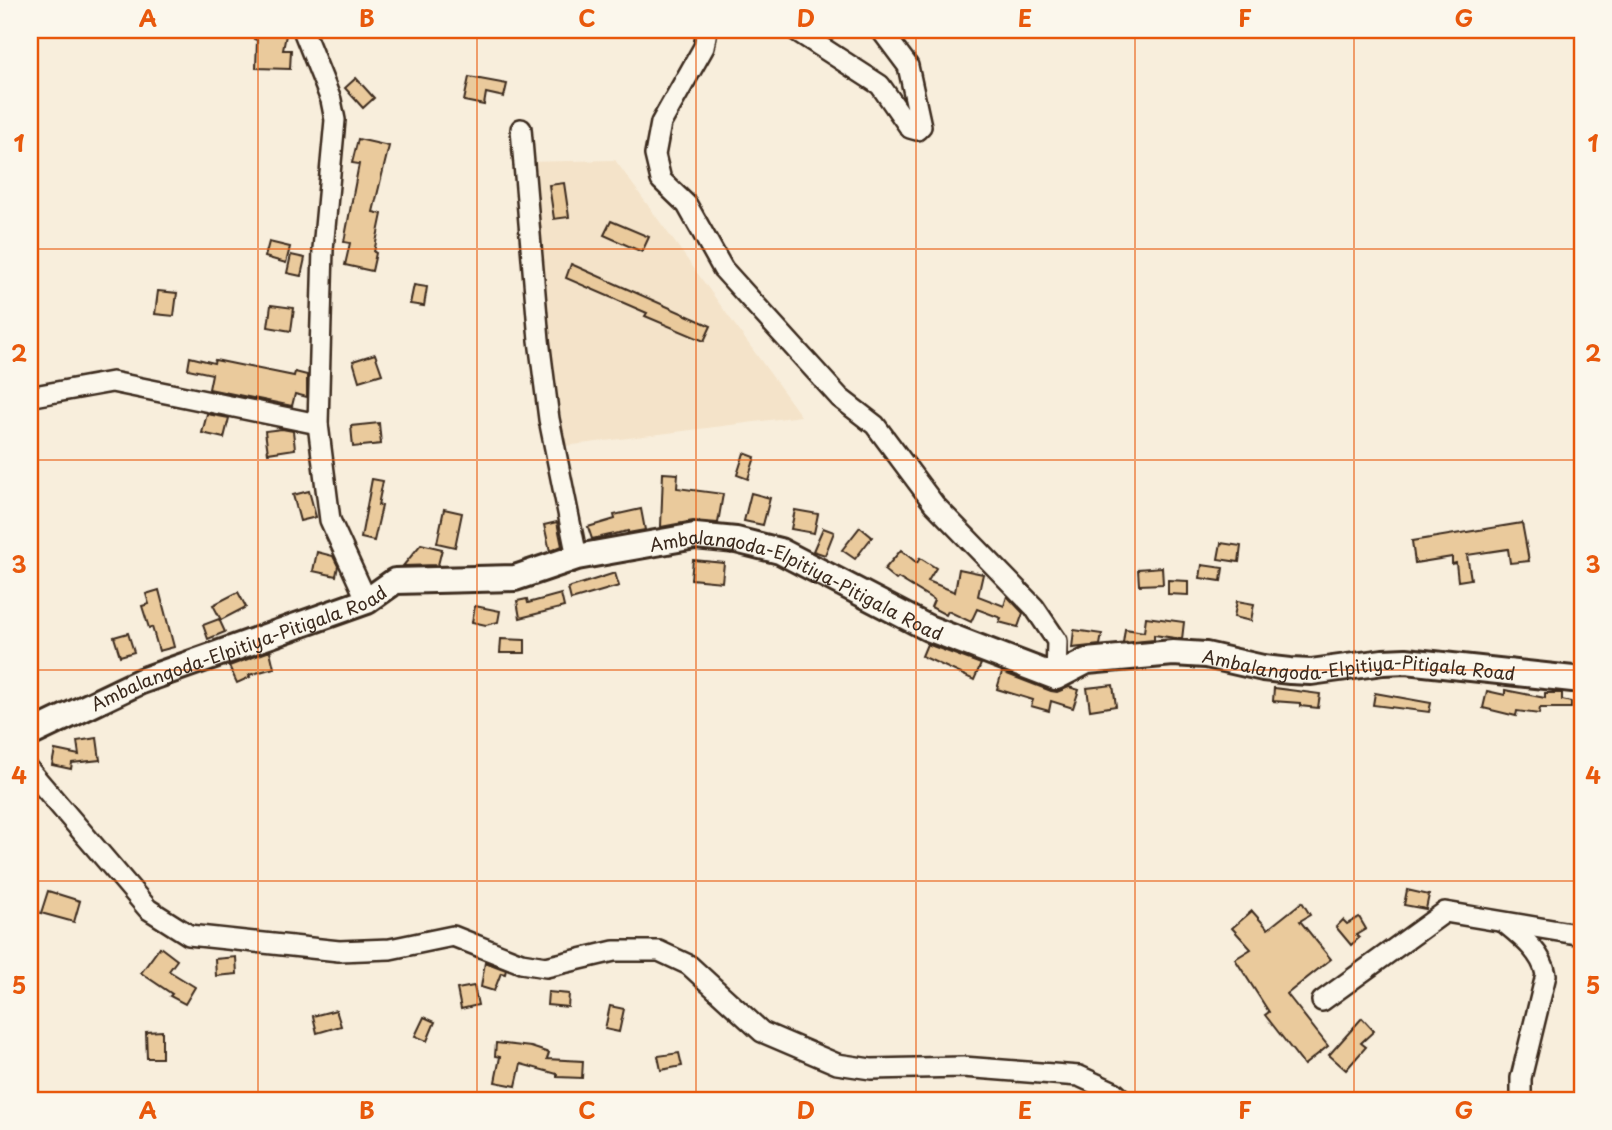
<svg xmlns="http://www.w3.org/2000/svg" width="1612" height="1130" font-family="'Playpen Sans',sans-serif">
<style>
.built{fill:#f4e3c9}
.building{fill:#eaca9c;stroke:#3b2a1e;stroke-width:2}
.lines{fill:none;stroke-linecap:round;stroke-linejoin:round}
.minor-casing{stroke:#3b2a1e;stroke-width:24}
.major-casing{stroke:#3b2a1e;stroke-width:30}
.minor{stroke:#fbf7ec;stroke-width:19}
.major{stroke:#fbf7ec;stroke-width:24}
.grid{fill:none;stroke:#e8590c;stroke-width:2;stroke-opacity:0.55}
.labels{text-anchor:middle;dominant-baseline:central;stroke-width:5;stroke-linejoin:round;paint-order:stroke}
.street-label{font-size:18px;fill:#3b2a1e;stroke:#fbf7ec}
.neatline{fill:none;stroke:#e8590c;stroke-width:2.5}
.grid-label{font-size:23px;text-anchor:middle;font-weight:bold;fill:#e8590c}
</style>
<rect width="100%" height="100%" fill="#f8eedc"/>
<filter id="ink" filterUnits="userSpaceOnUse"><feTurbulence type="fractalNoise" baseFrequency=".0143" numOctaves="2"/><feDisplacementMap in="SourceGraphic" scale="14" xChannelSelector="R" yChannelSelector="G"/><feConvolveMatrix kernelMatrix="1 2 1 2 8 2 1 2 1" color-interpolation-filters="sRGB"/></filter>
<g filter="url(#ink)">
<path class="built" d="M615,160L801,416L565,446L525,162Z"/>
<g class="building">
<path d="M256,30H287L283,50H291L290,69L256,68L257,40L254,39Z"/>
<path d="M469,77L507,84L504,97L486,93L484,105L464,101Z"/>
<path d="M356,78L374,98L363,108L345,88Z"/>
<path d="M358,139L389,146L373,212L382,214L374,252L376,253L372,271L345,265L350,243L344,242L359,164L352,163Z"/>
<path d="M564,183L569,217L554,219L549,185Z"/>
<path d="M611,221L649,237L642,252L604,235Z"/>
<path d="M269,242L290,247L286,263L265,257Z"/>
<path d="M291,255L305,258L301,276L287,273Z"/>
<path d="M571,264L711,326L704,341L645,316L647,313L566,278Z"/>
<path d="M414,285L427,287L424,306L410,304Z"/>
<path d="M158,291L177,293L174,316L155,314Z"/>
<path d="M271,305L294,308L291,331L268,327Z"/>
<path d="M375,354L382,374L359,381L353,361Z"/>
<path d="M190,357L214,363L215,360L294,376L295,372L307,375V397L295,394L292,406L209,389L212,374L188,369Z"/>
<path d="M207,414L229,418L224,438L202,433Z"/>
<path d="M379,423L381,444L353,447L351,426Z"/>
<path d="M282,429L293,431L295,449L268,453L265,431Z"/>
<path d="M744,453L755,457L748,479L737,475Z"/>
<path d="M663,473L678,474L677,488L723,494L718,523L693,521L661,527Z"/>
<path d="M372,479L383,481L378,505L382,506L374,541L361,538Z"/>
<path d="M309,491L316,517L300,521L293,495Z"/>
<path d="M751,493L770,498L763,525L744,521Z"/>
<path d="M444,509L462,513L455,547L437,543Z"/>
<path d="M641,509L645,530L628,533V531L592,539L588,527L615,519L614,515Z"/>
<path d="M795,510L818,514L814,533L791,529Z"/>
<path d="M557,522L562,546L550,551L544,525Z"/>
<path d="M1522,523L1529,561L1510,563L1508,549L1467,555L1471,579L1458,581L1456,563L1452,564V557L1415,563L1412,541Z"/>
<path d="M860,527L872,537L855,559L842,550Z"/>
<path d="M823,528L834,532L825,555L813,551Z"/>
<path d="M1221,543L1241,546L1239,562L1218,559Z"/>
<path d="M421,544L442,549L438,565L403,566Z"/>
<path d="M901,550L917,563L920,558L936,568L928,581L955,592L959,569L983,574L978,596L1004,606L1007,596L1023,613L1018,627L999,622L1001,618L977,609L971,622L948,611L946,615L931,607L934,600L898,578L896,580L884,570Z"/>
<path d="M317,552L333,556L338,566L336,576L313,571Z"/>
<path d="M693,560L724,563L722,582L691,579Z"/>
<path d="M1202,565L1223,568L1221,581L1200,578Z"/>
<path d="M1162,567L1163,584L1139,585L1138,569Z"/>
<path d="M615,573L619,586L571,600L568,588Z"/>
<path d="M1168,580L1188,581V595L1168,594Z"/>
<path d="M159,590L174,647L159,651L152,627L149,628L142,606L149,604L146,594Z"/>
<path d="M238,592L246,607L221,620L213,605Z"/>
<path d="M561,594L564,607L520,618L517,601L527,599L528,603Z"/>
<path d="M1237,601L1254,604L1251,621L1234,617Z"/>
<path d="M475,606L500,611L498,622L486,625L472,622Z"/>
<path d="M1146,617L1184,622L1182,639L1154,635V640L1123,643L1125,629L1144,632Z"/>
<path d="M219,619L225,632L208,639L203,625Z"/>
<path d="M1074,630L1102,634L1100,645L1072,648Z"/>
<path d="M128,633L134,652L120,656L114,637Z"/>
<path d="M501,639L525,640V653H500Z"/>
<path d="M927,644L981,664L974,680L922,656Z"/>
<path d="M270,651L274,668L249,675L250,677L237,683L229,666Z"/>
<path d="M1002,672L1051,691L1057,692L1069,687L1079,690L1073,708L1051,701L1049,711L1031,706L1033,700L997,689Z"/>
<path d="M1113,685L1116,706L1090,710L1087,688Z"/>
<path d="M1274,688L1320,694L1318,708L1300,706V703L1273,701Z"/>
<path d="M1505,690L1545,698V693H1562V700L1571,702V708H1540L1539,714L1517,711L1516,716L1483,708L1487,691L1505,695Z"/>
<path d="M1375,693L1431,703L1429,712L1373,705Z"/>
<path d="M97,738L100,760L72,763L71,769L52,765L55,750L79,755L77,741Z"/>
<path d="M1407,890L1429,895L1426,909L1404,905Z"/>
<path d="M48,891L80,901L74,922L41,913Z"/>
<path d="M1302,902L1310,915L1300,921L1331,959L1287,994L1328,1046L1304,1065L1265,1015L1269,1012L1235,959L1251,949L1232,928L1252,911L1268,929Z"/>
<path d="M1359,917L1366,929L1356,935L1359,938L1351,945L1336,927L1343,920L1347,924Z"/>
<path d="M160,947L177,960L169,971L195,987L185,1004L170,996L172,994L141,973Z"/>
<path d="M236,957L237,974L216,976L215,959Z"/>
<path d="M485,962L506,970L505,974L501,973L494,991L481,987Z"/>
<path d="M474,986L478,1005L461,1009L457,989Z"/>
<path d="M548,992L569,994L568,1007L547,1005Z"/>
<path d="M610,1006L624,1009L619,1032L605,1029Z"/>
<path d="M336,1010L341,1026L317,1033L313,1016Z"/>
<path d="M424,1017L435,1022L427,1041L415,1036Z"/>
<path d="M1362,1018L1374,1031L1361,1043L1366,1047L1346,1070L1329,1055Z"/>
<path d="M162,1031V1058H147L146,1032Z"/>
<path d="M496,1043L531,1047L549,1053L547,1059L583,1061L582,1078L557,1077V1074L521,1064L516,1086L495,1082L500,1057L495,1056Z"/>
<path d="M679,1053L682,1066L661,1070L658,1056Z"/>
</g>
<g class="lines">
<g class="minor-casing">
<g id="minor">
<path d="M303,30L331,100L335,120L323,249L318,424L330,520L367,601"/>
<path d="M707,30L704,47L661,123L655,155L661,180L687,205L723,269L840,398L875,425L934,504L1034,607L1057,641L1056,677"/>
<path d="M795,30L880,85L910,128L917,130L921,126L908,66L881,30"/>
<path d="M521,129L539,340L549,419L577,557"/>
<path d="M30,395L34,396L112,382L318,424"/>
<path d="M30,771L148,909L189,935L339,951L390,949L453,936L521,963L546,967L614,951H659L689,965L762,1032L837,1064L871,1069L963,1067L1079,1076L1114,1092L1123,1100"/>
<path d="M1506,924C1522,937 1543,954 1546,975L1521,1078V1100"/>
<path d="M1322,1001L1445,912L1582,935"/>
</g>
</g>
<g class="major-casing">
<g id="major">
<path id="s1" d="M30,734L141,681L367,601L395,581L515,578L577,557L695,536L736,540L780,551L928,628L1056,677L1087,661L1173,653L1206,655L1263,668L1290,671L1311,672L1383,662L1406,661L1582,680"/>
</g>
</g>
<use href="#minor" class="minor"/>
<use href="#major" class="major"/>
</g>
</g>
<path class="grid" d="M258,30V1100M477,30V1100M696,30V1100M916,30V1100M1135,30V1100M1354,30V1100M30,249H1582M30,460H1582M30,670H1582M30,881H1582"/>
<g class="labels">
<g class="street-label">
<text stroke="none"><textPath href="#s1" startOffset="814">Ambalangoda-Elpitiya-Pitigala Road</textPath></text>
<text stroke="none"><textPath href="#s1" startOffset="226">Ambalangoda-Elpitiya-Pitigala Road</textPath></text>
<text stroke="none"><textPath href="#s1" startOffset="1402">Ambalangoda-Elpitiya-Pitigala Road</textPath></text>
</g>
</g>
<rect width="1612" height="1130" fill="none" stroke="#fbf7ec" stroke-width="77"/>
<rect x="38" y="38" width="1536" height="1054" class="neatline"/>
<g class="grid-label">
<text x="148" y="27">A</text>
<text x="367" y="27">B</text>
<text x="587" y="27">C</text>
<text x="806" y="27">D</text>
<text x="1025" y="27">E</text>
<text x="1245" y="27">F</text>
<text x="1464" y="27">G</text>
<text x="19" y="152">1</text>
<text x="1593" y="152">1</text>
<text x="19" y="362">2</text>
<text x="1593" y="362">2</text>
<text x="19" y="573">3</text>
<text x="1593" y="573">3</text>
<text x="19" y="784">4</text>
<text x="1593" y="784">4</text>
<text x="19" y="994">5</text>
<text x="1593" y="994">5</text>
<text x="148" y="1119">A</text>
<text x="367" y="1119">B</text>
<text x="587" y="1119">C</text>
<text x="806" y="1119">D</text>
<text x="1025" y="1119">E</text>
<text x="1245" y="1119">F</text>
<text x="1464" y="1119">G</text>
</g>
</svg>
